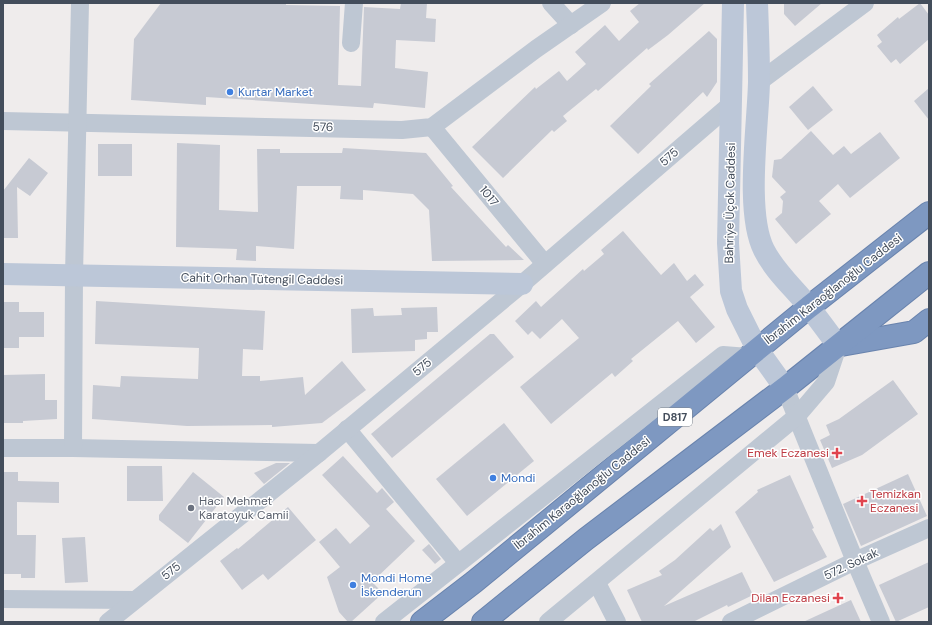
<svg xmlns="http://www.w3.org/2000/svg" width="932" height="625" font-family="'DM Sans',sans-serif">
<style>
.building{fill:#c7cad3}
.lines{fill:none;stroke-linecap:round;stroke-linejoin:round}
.highway-casing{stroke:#6983ad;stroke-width:24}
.street{stroke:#bec7d3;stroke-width:18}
.secondary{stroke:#bcc7d8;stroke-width:22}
.highway{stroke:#7e98c1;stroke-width:22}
.shop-dot{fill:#3f7fe0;stroke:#fff;stroke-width:1.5}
.health-dot{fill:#e0444e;stroke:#fff;stroke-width:1.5}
.worship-dot{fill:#6b7280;stroke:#fff;stroke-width:1.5}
.labels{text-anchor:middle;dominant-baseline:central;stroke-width:3;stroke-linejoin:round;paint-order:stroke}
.shield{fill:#fff;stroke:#7b828c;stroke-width:1}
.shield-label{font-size:11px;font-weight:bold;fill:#434d5b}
.shop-label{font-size:12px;fill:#366cbe;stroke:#fff;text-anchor:start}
.street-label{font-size:12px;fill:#434d5b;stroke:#fff}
.health-label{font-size:12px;fill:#be3a42;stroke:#fff;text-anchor:end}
.worship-label{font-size:12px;fill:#5b616d;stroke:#fff;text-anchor:start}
</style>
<rect width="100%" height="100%" fill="#efecec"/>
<g class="building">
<path d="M161,3H286V5L340,6L338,85L361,86L364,7L400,9L401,3H427L426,18L436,19L435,42L396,40L395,68L428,72L425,108L374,103L373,108L206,97V105L131,100L134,39Z"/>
<path d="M640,3H705L668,35L648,50L647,48L598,91L596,89L563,116L567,121L554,132L552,130L503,178L472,147L535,87L536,89L559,71L567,81L586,64L575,52L605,25L619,41L639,22L630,11Z"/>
<path d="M784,3H822L795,26L784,14Z"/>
<path d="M920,3L929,15V39L900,64L896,59L891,63L877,46L882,42L877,35L898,17L899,19Z"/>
<path d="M709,31L717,39V82L707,97L703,92L638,154L610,126L651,86L649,84Z"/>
<path d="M813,86L833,110L808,130L789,107Z"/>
<path d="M929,88V120L914,101Z"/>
<path d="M811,131L833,155L844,146L851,154L880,132L900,158L850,198L838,184L819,201L831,214L796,244L775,219L782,213L783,201L780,197L786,192L772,177L774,160L781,159Z"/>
<path d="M177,143L220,145L219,210L258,212L257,149H280V153H342L343,148L426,153L453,186L451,187L506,247L508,245L524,260L432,261L429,210L413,194L363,190V200L340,199L341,186H297L294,249L256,246V261L236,260L237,249L176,247Z"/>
<rect x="98" y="144" width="34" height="32"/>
<path d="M29,158L48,173L30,196L17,187L18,238H3V191Z"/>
<path d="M623,231L661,275L674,263L687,281L695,274L704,285L690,297L715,327L696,343L678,321L631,359L633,361L615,377L612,373L551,424L520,387L579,338L562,319L540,339L532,331L528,335L515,321L536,301L541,307L583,269L584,271L604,254L601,250Z"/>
<path d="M96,301L265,311L263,350L243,349L242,376H260V381L303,377L305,395L342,361L366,390L322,423L272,427V425L187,426L92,419L93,385L120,387L121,376L198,379L199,348L95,344Z"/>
<path d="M3,302H19V312H44V337H19V348H3Z"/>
<path d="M437,307L438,332H427V339L415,340V351L352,353L351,309L373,308L374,316L402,315L401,308Z"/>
<path d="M490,334H494L514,357L392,458L371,434Z"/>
<path d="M45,374V400H57V419L23,421V423H3V375Z"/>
<path d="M893,380L918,414L862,455L832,468L820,440L830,435L826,425L839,419Z"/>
<path d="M504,423L534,461L467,516L436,479Z"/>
<path d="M343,456L377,493L382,488L394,502L386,509L415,541L372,582L383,593L351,622H348L339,612L327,577L340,567L319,542L336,528L350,544L370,526L322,475Z"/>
<path d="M276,463H290L264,484L254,473Z"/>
<path d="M127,466H162L163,501H127Z"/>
<path d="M3,472H18V481L59,482V503L17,502V535H36L35,578H21V574H3Z"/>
<path d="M193,472L224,497L188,543L159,520V515Z"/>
<path d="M908,474L927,516L861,546L843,504Z"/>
<path d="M790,475L814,528L812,529L827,557L774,582L735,512L758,492L757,490Z"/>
<path d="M288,507L316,540L268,580L263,574L242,590L220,561L237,548L238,549Z"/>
<path d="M721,524L731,547L664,606L742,572L753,595L728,607L727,605L693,622H642L627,590L662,575L659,571L675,560L710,528L713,531Z"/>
<path d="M85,537L88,582L65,583L62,538Z"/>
<path d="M429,544L441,559L435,564L422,550Z"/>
<path d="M929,562V607L896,622L879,585Z"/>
<path d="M851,600L861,622H803Z"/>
</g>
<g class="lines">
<g class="highway-casing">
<g id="highway">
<path d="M841,345L914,332L929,320"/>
<path d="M422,622L474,582L809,307L929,213"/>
<path d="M483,622L586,539L785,388L929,273"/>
</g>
</g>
<g class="street">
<path d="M551,3L571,25"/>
<path d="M351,43L354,3"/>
<path d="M759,82L865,3"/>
<path d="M3,121L402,130L432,127L536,49L602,3"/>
<path d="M432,127L545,264"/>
<path d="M785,388L855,561L881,622"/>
<path d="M347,429L458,563"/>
<path d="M3,448H73L319,453"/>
<path d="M73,448L74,275L80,3"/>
<path d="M597,583L617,622"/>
<path d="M3,599L134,600"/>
<path d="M108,622L319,453L522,284L731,104"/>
<path d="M384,622L723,355L748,357"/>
<path d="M548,622L797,416L826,382L838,346"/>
<path d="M731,622L855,561L929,528"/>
</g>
<g class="secondary">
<path d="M733,3L728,243L731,291L737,309L757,349L785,388"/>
<path d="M757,3C758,29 759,56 759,82C758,126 745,213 764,250C775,272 794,288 809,307C819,320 829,333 838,346"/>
<path d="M3,274L522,284"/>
</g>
<use href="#highway" class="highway"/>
</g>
<g class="shop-dot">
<circle cx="230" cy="92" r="4"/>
<circle cx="493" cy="478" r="4"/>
<circle cx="353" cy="585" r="4"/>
</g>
<g class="health-dot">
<path d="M835 447h4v4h4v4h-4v4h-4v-4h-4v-4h4z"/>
<path d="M860 495h4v4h4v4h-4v4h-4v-4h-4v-4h4z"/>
<path d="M836 592h4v4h4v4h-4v4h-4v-4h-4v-4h4z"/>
</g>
<circle class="worship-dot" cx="191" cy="508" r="4"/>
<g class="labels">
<rect class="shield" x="658" y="408" width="34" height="18" rx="3"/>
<g class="shield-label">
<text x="675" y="417">D817</text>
</g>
<g class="shop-label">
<text x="238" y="92">Kurtar Market</text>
<text x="501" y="478">Mondi</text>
<text x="361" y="578">Mondi Home<tspan x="361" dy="14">İskenderun</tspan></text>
</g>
<g class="street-label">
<text transform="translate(323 127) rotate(1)">576</text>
<text transform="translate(669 157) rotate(-41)">575</text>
<text transform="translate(489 196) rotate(51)">1017</text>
<text transform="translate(730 203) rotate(-89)">Bahriye Üçok Caddesi</text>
<text transform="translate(262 279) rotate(1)">Cahit Orhan Tütengil Caddesi</text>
<text transform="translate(833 289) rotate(-38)">İbrahim Karaoğlanoğlu Caddesi</text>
<text transform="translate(422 367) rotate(-40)">575</text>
<text transform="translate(582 493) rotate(-39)">İbrahim Karaoğlanoğlu Caddesi</text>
<text transform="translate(851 564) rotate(-25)">572. Sokak</text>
<text transform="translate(171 571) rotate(-39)">575</text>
</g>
<g class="health-label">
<text x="829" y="453">Emek Eczanesi</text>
<text x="870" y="494" text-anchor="start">Temizkan<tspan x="870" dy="14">Eczanesi</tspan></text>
<text x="830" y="598">Dilan Eczanesi</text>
</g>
<g class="worship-label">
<text x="199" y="501">Hacı Mehmet<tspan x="199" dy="14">Karatoyuk Camii</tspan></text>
</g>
</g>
<rect width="932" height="625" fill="none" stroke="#434d5b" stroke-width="8"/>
</svg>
